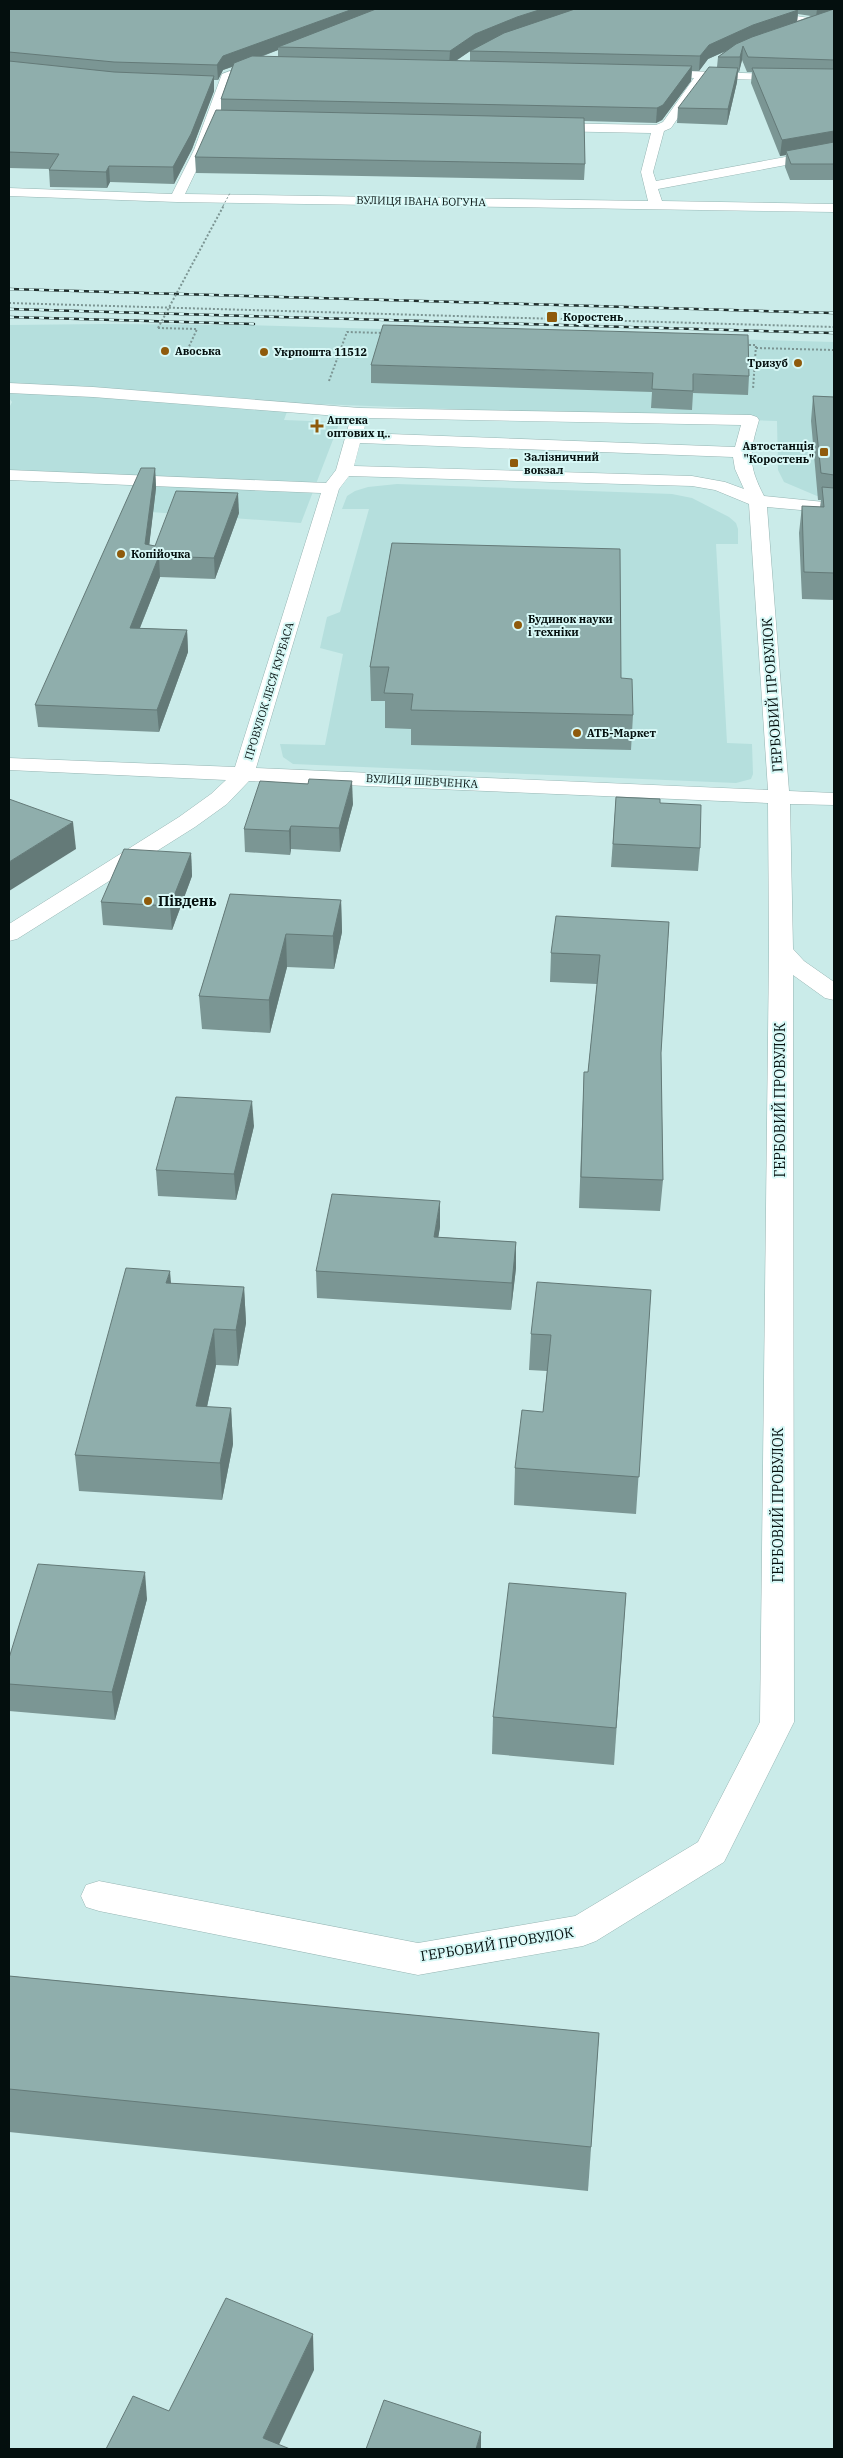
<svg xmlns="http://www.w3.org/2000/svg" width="843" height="2458" font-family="'IBM Plex Serif',serif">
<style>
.built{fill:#b5dfdd}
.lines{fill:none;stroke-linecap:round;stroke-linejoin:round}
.minor-casing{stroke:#96b5b3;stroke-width:1}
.path{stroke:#7c9593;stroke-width:2;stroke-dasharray:2 2;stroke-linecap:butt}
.minor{fill:#fff;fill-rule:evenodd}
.rail-casing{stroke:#21302e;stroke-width:2.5}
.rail{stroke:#d7f8f6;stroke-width:2;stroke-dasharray:5;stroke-linecap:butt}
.path-bridge-far1{stroke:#7c9593;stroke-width:1;stroke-dasharray:2 2;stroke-linecap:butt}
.path-bridge{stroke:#7c9593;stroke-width:2;stroke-dasharray:2 2;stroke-linecap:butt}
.wall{fill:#7b9694;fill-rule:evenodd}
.shaded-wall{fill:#647a78}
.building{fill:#8faeac;stroke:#647a78}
.poi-dot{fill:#8f5b0c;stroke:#d7f8f6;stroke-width:2}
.labels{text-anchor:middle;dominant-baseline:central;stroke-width:4;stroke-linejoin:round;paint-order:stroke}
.far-street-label{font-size:11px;fill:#040f0e;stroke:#d7f8f6}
.far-poi-label{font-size:11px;font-weight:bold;fill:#040f0e;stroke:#d7f8f6;text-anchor:start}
.street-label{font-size:14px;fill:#040f0e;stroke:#d7f8f6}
.poi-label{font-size:14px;font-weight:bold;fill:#040f0e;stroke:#d7f8f6;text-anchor:start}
</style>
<rect width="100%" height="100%" fill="#caebe9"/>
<g class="built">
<path d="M106,324L244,325L834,342V497L817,496L784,482L778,470L777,421L290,403L284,420L335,422L339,424L301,523L137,511L152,483L9,476V408L12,402L9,398V325Z"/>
<path d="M397,484L672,494L692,498L729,517L736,523L738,529V544H716L727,743L752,744L753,774L751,779L736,783L293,764L283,757L280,744L325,745L343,654L320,648L327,617L340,612L369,509H342L347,496L355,491L368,487Z"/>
</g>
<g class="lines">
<g class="minor-casing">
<g id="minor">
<path d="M727,9H751L816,19L821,22L816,25L732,12Z"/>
<path d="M265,58L269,59V63L233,76L206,150L185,194L648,201L641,172L651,133L547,131L541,127L547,123L656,125L663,122L694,78L651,75V71L655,70L834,76V82L702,78L704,80L671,128L664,131L653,172L656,181L834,148V156L658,189L662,201L834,204V212L177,202L9,196V188L172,194L194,150L222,74Z"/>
<path d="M9,383L93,387L360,408L751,415L757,417L759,420C749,454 748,465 764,496L834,503V513L767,507L789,791L834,793V805L790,804L793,949L804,961L834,982V1000L825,998L793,975L794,1722L724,1862L596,1941L583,1946L418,1975L99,1911L86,1907L81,1896L86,1885L99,1881L418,1943L575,1916L698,1842L760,1722L769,951L768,803L249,781L227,804L195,827L17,939L9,941V924L179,817L211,794L226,780L9,770V758L235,767L321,493L9,480V470L326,483L336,470L351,417L93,397L9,393ZM367,418L741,425L735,447L363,433ZM360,443L733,457L735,469L744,489L725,482L692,476L354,466ZM349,476L692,486L715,490L749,504L768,790L256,768L339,489Z"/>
</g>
</g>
<g class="path">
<path d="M9,303L834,327"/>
<path d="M158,328L197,329L187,351"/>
<path d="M745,345H756L753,389"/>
<path d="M756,348L834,350"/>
<path d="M329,381L347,332L384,333"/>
</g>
<use href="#minor" class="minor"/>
<g class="rail-casing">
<g id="rail">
<path d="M9,289L834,313"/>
<path d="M9,309L834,333"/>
<path d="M9,317L254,324"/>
</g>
</g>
<use href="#rail" class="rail"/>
<path class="path-bridge-far1" d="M223,206L230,193"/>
<path class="path-bridge" d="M158,328L224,205"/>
</g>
<g class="wall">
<path d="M9,9H834V180H790L785,167L786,155L780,156L751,83L752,72H747L742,60L739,72H738L737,82L727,125L677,123L678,108L717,67L718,57L724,52L708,59L699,71H692L691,81L662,120L656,123L584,121L585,164L584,180L196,173L195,157L221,110V99L232,67L223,70L218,80H214V91L192,149L174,184L110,182L107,188L50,187L49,170L50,169L9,168ZM798,14L811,16L797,21ZM278,50V57H261ZM470,51V61H456Z"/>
<path d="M371,365L749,376L748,395L693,393L692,410L651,408L652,392L371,383Z"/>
<path d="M813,396L834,397V600L802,599L799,533L802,506L820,507L821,500H818L811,421Z"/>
<path d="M155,468L156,488L149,545L155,546L239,513L215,579L160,577L140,628L187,630L188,652L159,732L38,727L35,705Z"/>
<path d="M392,543L621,678L633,715L631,750L411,745V729L385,728V701H371L370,667Z"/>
<path d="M616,797L660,803L700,848L698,871L611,867Z"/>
<path d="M353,804L340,852L291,849L290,855L245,852L244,829Z"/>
<path d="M191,853L192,876L172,930L103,925L101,902Z"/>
<path d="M230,894L341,900L342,932L334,969L287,967L270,1033L202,1029L199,996Z"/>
<path d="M669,922L661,1053L663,1180L660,1211L579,1208L584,1072H588L597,984L550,982L551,953Z"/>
<path d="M254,1126L236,1200L158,1196L156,1170Z"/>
<path d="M440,1227L438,1237L516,1242V1268L511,1310L317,1298L316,1271Z"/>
<path d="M171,1284L244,1287L246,1323L238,1366L216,1365L207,1407L231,1408L233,1444L222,1500L79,1491L75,1455Z"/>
<path d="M651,1290L636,1514L514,1505L515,1468L543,1412L547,1371L529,1370L531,1334Z"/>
<path d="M626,1593L614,1765L492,1754L493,1717Z"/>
<path d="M147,1599L115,1720L9,1711V1658Z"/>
<path d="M9,1976L599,2033L588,2191L9,2132Z"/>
</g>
<g class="shaded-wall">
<path d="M353,9H392L278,47V50L223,70L218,80L217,65L223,56Z"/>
<path d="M542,9H584L475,48L449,65L450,51L475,34L517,17Z"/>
<path d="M817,9H834L816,17Z"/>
<path d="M798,10L797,24L752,39L708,59L699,71L700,56L709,45L753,25Z"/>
<path d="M743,46L742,60L739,72L740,57Z"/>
<path d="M692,66L691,81L662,120L656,123L657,108Z"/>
<path d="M738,68L737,82L727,125L728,109Z"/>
<path d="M214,76V91L192,149L174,184L173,167Z"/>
<path d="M834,131V146L786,151V155L780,156L782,140Z"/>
<path d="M109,166L110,182L107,188L106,172Z"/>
<path d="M155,468L156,488L147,564L145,544Z"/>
<path d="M238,493L239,513L215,579L214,558Z"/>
<path d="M159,556L160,577L131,650L130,628Z"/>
<path d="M187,630L188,652L159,732L157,710Z"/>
<path d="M352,781L353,804L340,852L339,828Z"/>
<path d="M73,822L76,849L9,891V862Z"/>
<path d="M291,826V849L290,855L289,831Z"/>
<path d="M191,853L192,876L172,930L170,906Z"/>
<path d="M341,900L342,932L334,969L333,936Z"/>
<path d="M286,934L287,967L270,1033L269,1000Z"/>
<path d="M252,1101L254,1126L236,1200L234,1174Z"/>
<path d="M440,1201V1227L434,1263V1237Z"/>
<path d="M516,1242V1268L511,1310L512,1283Z"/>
<path d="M170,1271L173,1306L166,1283Z"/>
<path d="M244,1287L246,1323L238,1366L236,1330Z"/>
<path d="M214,1329L216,1365L199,1443L196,1406Z"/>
<path d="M231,1408L233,1444L222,1500L220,1463Z"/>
<path d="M145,1572L147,1599L115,1720L112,1692Z"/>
<path d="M313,2334L314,2370L277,2449L263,2438Z"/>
<path d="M481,2432V2449H476Z"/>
</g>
<g class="building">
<path d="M9,9H353L223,56L217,65L114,62L9,52Z"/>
<path d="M376,9H542L517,17L475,34L450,51L278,47Z"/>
<path d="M575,9H791L798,10L753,25L709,45L700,56L470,51L504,33Z"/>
<path d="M834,9V60L748,57L743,46L740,57H718L736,44L752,37Z"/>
<path d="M252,56L692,66L663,105L657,108L221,99L234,63Z"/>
<path d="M9,61L114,72L214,76L191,134L173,167L109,166L106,172L49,170L59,154L9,152Z"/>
<path d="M709,67L738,68L728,109L678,108Z"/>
<path d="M752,68L834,69V131L782,140Z"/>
<path d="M216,110L584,118L585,164L195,157Z"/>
<path d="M834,142V164H791L786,151Z"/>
<path d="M383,325L748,335L749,376L693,374V391L652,389L653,373L371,365Z"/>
<path d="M813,396L834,397V475L821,473Z"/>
<path d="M141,468H155L145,544L155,546L176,491L238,493L214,558L159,556L130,628L187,630L157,710L35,705Z"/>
<path d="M822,487L834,488V573L804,572L802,506L824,507Z"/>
<path d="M392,543L620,549L621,678L632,679L633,715L411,710L413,694L384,693L389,667H370Z"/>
<path d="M309,779L352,781L339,828L291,826L289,831L244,829L260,781L308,784Z"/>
<path d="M616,797L660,799V803L701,805L700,848L613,844Z"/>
<path d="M9,799L73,822L9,862Z"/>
<path d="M124,849L191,853L170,906L101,902Z"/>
<path d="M230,894L341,900L333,936L286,934L269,1000L199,996Z"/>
<path d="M556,916L669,922L661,1053L663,1180L581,1177L584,1072H588L600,955L551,953Z"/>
<path d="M176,1097L252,1101L234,1174L156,1170Z"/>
<path d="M332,1194L440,1201L434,1237L516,1242L512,1283L316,1271Z"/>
<path d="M126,1268L170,1271L166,1283L244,1287L236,1330L214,1329L196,1406L231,1408L220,1463L75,1455Z"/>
<path d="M537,1282L651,1290L639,1477L515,1468L522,1410L543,1412L551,1335L531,1334Z"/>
<path d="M38,1564L145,1572L112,1692L9,1684V1658Z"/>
<path d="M509,1583L626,1593L616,1728L493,1717Z"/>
<path d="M9,1976L599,2033L591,2147L9,2089Z"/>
<path d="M226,2298L313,2334L263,2438L290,2449H106L133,2396L169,2411Z"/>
<path d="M384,2400L481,2432L476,2449H366Z"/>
</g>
<g class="poi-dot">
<rect x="546" y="311" width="12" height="12" rx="2.5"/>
<circle cx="165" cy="351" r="5"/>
<circle cx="264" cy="352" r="5"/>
<circle cx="798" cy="363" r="5"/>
<path d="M314.5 418.5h5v5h5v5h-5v5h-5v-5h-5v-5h5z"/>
<rect x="819" y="447" width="10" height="10" rx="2.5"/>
<rect x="509" y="458" width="10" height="10" rx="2.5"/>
<circle cx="121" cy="554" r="5"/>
<circle cx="518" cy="625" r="5"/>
<circle cx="577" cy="733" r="5"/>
<circle cx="148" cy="901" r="5"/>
</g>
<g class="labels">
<g class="far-street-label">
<text transform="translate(421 201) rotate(1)">ВУЛИЦЯ ІВАНА БОГУНА</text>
<text transform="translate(269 691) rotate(-73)">ПРОВУЛОК ЛЕСЯ КУРБАСА</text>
<text transform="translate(422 781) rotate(3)">ВУЛИЦЯ ШЕВЧЕНКА</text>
</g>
<g class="far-poi-label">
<text x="563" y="317">Коростень</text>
<text x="175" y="351">Авоська</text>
<text x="274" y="352">Укрпошта 11512</text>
<text x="788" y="363" text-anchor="end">Тризуб</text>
<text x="327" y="420">Аптека<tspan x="327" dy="13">оптових ц‥</tspan></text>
<text x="814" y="446" text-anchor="end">Автостанція<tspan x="814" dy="13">"Коростень"</tspan></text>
<text x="524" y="457">Залізничний<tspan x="524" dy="13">вокзал</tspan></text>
<text x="131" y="554">Копійочка</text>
<text x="528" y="619">Будинок науки<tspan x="528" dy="13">і техніки</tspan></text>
<text x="587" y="733">АТБ-Маркет</text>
</g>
<g class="street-label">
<text transform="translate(772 695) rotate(-94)">ГЕРБОВИЙ ПРОВУЛОК</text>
<text transform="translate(780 1100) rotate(-90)">ГЕРБОВИЙ ПРОВУЛОК</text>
<text transform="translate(778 1505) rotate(-90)">ГЕРБОВИЙ ПРОВУЛОК</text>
<text transform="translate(497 1944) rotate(-9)">ГЕРБОВИЙ ПРОВУЛОК</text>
</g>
<g class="poi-label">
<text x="158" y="901">Південь</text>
</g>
</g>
<rect width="843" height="2458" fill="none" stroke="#040f0e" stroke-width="20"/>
</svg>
